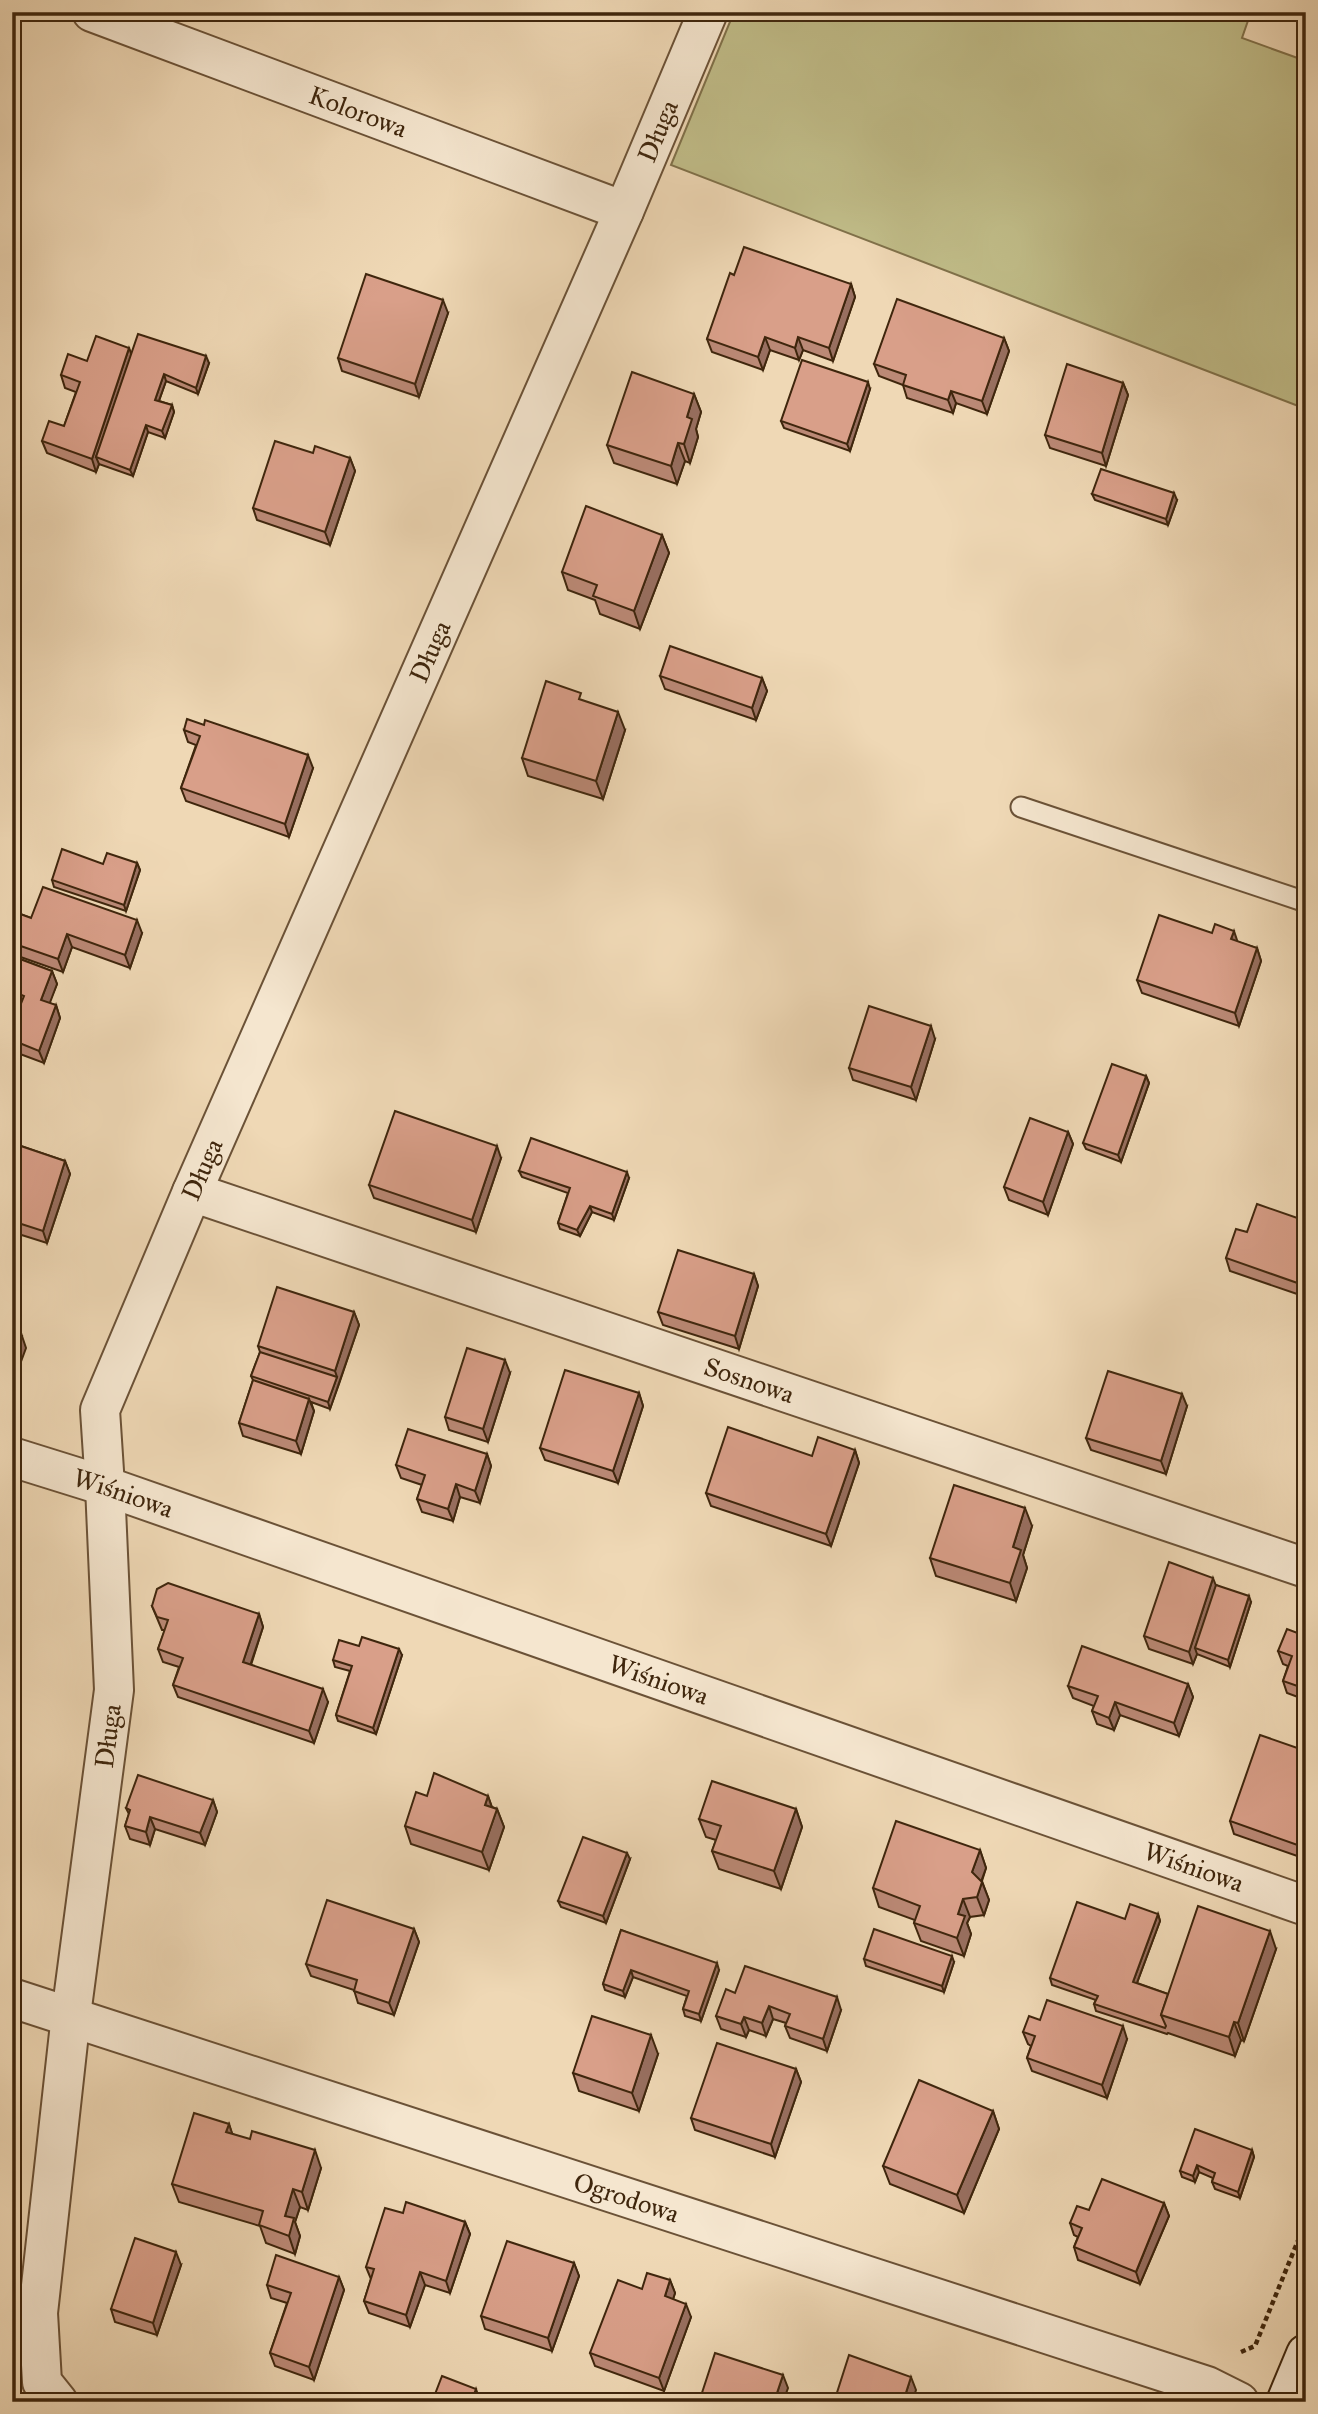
<svg xmlns="http://www.w3.org/2000/svg" width="1318" height="2414" font-family="'IM FELL Great Primer',serif">
<style>
.green{fill:#c0bc88;stroke:#80714a;stroke-width:2}
.lines{fill:none;stroke-linecap:round;stroke-linejoin:round}
.service-casing{stroke:#6b5237;stroke-width:23}
.minor-casing{stroke:#6b5237;stroke-width:42}
.secondary-casing{stroke:#3f260d;stroke-width:42}
.path{stroke:#3f260d;stroke-width:4.5;stroke-dasharray:5 3.5;stroke-linecap:butt}
.service{stroke:#f5e6cf;stroke-width:19}
.minor{stroke:#f5e6cf;stroke-width:38}
.secondary{stroke:#f5e6cf;stroke-width:38}
.wall{fill:#bb8976;stroke:#3f260d;stroke-width:2}
.shaded-wall{fill:#986f60;stroke:#3f260d;stroke-width:2}
.building{fill:#d99f89;stroke:#3f260d;stroke-width:2}
.labels{text-anchor:middle;dominant-baseline:central;stroke-width:5;stroke-linejoin:round;paint-order:stroke}
.street-label{font-size:26px;fill:#3f260d;stroke:#f5e6cf}
</style>
<rect width="100%" height="100%" fill="#efd8b5"/>
<filter id="stains"><feTurbulence type="fractalNoise" baseFrequency=".00286" numOctaves="4"/><feColorMatrix values="0 0 0 0 .2 0 0 0 0 .09 0 0 0 0 .02 0 0 0 .5 -.17"/></filter>
<radialGradient id="worn" r=".72"><stop offset=".6" stop-color="#630" stop-opacity="0"/><stop offset="1" stop-color="#630" stop-opacity=".3"/></radialGradient>
<path class="green" d="M734,12H1251L1242,38L1306,61V409L671,165Z"/>
<g class="lines">
<g class="service-casing">
<path id="service" d="M1021,807L1306,902"/>
</g>
<g class="minor-casing">
<g id="minor">
<path id="s1" d="M92,12L624,211"/>
<path id="s2" d="M192,1192L1306,1568"/>
<path id="s3" d="M12,1457L105,1486L1306,1906"/>
<path id="s4" d="M12,1998L1207,2386L1239,2402"/>
<path id="s5" d="M58,2402L42,2382L38,2313L71,2015L114,1690L105,1486L100,1410L192,1192L624,211L708,12"/>
</g>
</g>
<g class="secondary-casing">
<path id="secondary" d="M1286,2402L1306,2354"/>
</g>
<path class="path" d="M1241,2352L1255,2346L1306,2221"/>
<use href="#service" class="service"/>
<use href="#minor" class="minor"/>
<use href="#secondary" class="secondary"/>
</g>
<g class="wall">
<path d="M734,275L851,284L855,297L833,361L803,350L799,360L770,350L763,370L712,352L707,339Z"/>
<path d="M448,313L419,397L342,371L338,358Z"/>
<path d="M1004,338L1009,351L987,414L956,403L953,413L907,398L903,385L879,376L874,364Z"/>
<path d="M131,354L209,363L198,394L166,381L159,401L172,405L174,412L165,438L148,432L133,476L99,464L96,472L47,453L42,441L64,426L76,392L65,388L61,375L87,361Z"/>
<path d="M1123,383L1128,395L1106,466L1050,448L1045,435Z"/>
<path d="M870,389L850,451L784,428L781,421Z"/>
<path d="M694,394L701,412L696,429L698,437L690,463L685,461L677,484L614,463L607,445Z"/>
<path d="M313,453L350,458L355,471L330,545L257,520L253,508Z"/>
<path d="M1092,494L1177,500L1168,525L1095,500Z"/>
<path d="M662,535L669,553L640,629L600,614L595,600L568,590L562,572Z"/>
<path d="M660,676L762,678L767,691L756,720L665,689Z"/>
<path d="M184,730L313,768L289,837L186,801L181,788L196,745L188,742Z"/>
<path d="M625,730L603,799L528,776L522,758Z"/>
<path d="M137,863L140,870L126,911L54,887L52,880L103,864Z"/>
<path d="M12,911L31,918L142,933L130,968L72,947L63,972L12,954Z"/>
<path d="M1238,942L1257,948L1261,961L1239,1026L1142,993L1137,980Z"/>
<path d="M12,956L52,971L57,984L49,1003L56,1005L60,1018L44,1063L12,1051V1026L20,1005L12,1002Z"/>
<path d="M935,1039L916,1100L853,1080L849,1068Z"/>
<path d="M1146,1076L1149,1083L1121,1162L1086,1149L1083,1143Z"/>
<path d="M1068,1132L1073,1144L1048,1215L1009,1200L1004,1187Z"/>
<path d="M12,1143L65,1161L70,1174L47,1243L12,1232Z"/>
<path d="M501,1158L476,1232L374,1198L369,1185Z"/>
<path d="M519,1171L629,1178L614,1220L592,1212L580,1236L560,1229L558,1223L568,1193L522,1177Z"/>
<path d="M1306,1221V1297L1230,1271L1226,1258L1247,1232Z"/>
<path d="M754,1274L758,1286L739,1349L663,1325L658,1312Z"/>
<path d="M354,1312L359,1325L339,1384L330,1409L311,1402L314,1411L301,1454L243,1436L239,1423L253,1380L251,1376L260,1352L258,1346Z"/>
<path d="M510,1373L488,1442L449,1430L445,1417Z"/>
<path d="M639,1393L643,1406L618,1483L545,1460L540,1448Z"/>
<path d="M1187,1406L1166,1474L1091,1450L1086,1438Z"/>
<path d="M855,1450L859,1463L831,1546L711,1506L706,1493L812,1456Z"/>
<path d="M487,1454L491,1466L480,1503L460,1497L453,1521L422,1512L417,1499L422,1485L401,1478L396,1465Z"/>
<path d="M1032,1526L1023,1555L1027,1568L1016,1601L936,1576L930,1558Z"/>
<path d="M1216,1585L1251,1602L1230,1667L1197,1654L1193,1664L1149,1649L1144,1636Z"/>
<path d="M152,1606L259,1614L263,1627L251,1665L328,1702L314,1743L178,1697L173,1685L179,1667L163,1662L158,1649L165,1630H162Z"/>
<path d="M1306,1619V1700L1287,1693L1283,1681L1288,1666L1283,1664L1278,1651L1300,1634Z"/>
<path d="M359,1646L402,1655L376,1734L338,1721L336,1715L350,1671L335,1667L333,1660Z"/>
<path d="M1188,1684L1193,1697L1179,1736L1120,1715L1114,1730L1097,1724L1092,1711L1094,1706L1073,1698L1068,1686Z"/>
<path d="M1306,1751V1859L1234,1834L1230,1821Z"/>
<path d="M427,1796H488L492,1807L497,1809L504,1827L489,1870L411,1844L405,1826Z"/>
<path d="M213,1800L217,1812L205,1845L155,1829L150,1845L130,1839L125,1826L129,1814L126,1808Z"/>
<path d="M796,1809L802,1827L781,1889L719,1869L712,1851L716,1840L706,1837L699,1819Z"/>
<path d="M980,1850L986,1868L982,1881L989,1900L984,1915L970,1917L967,1923L971,1934L964,1956L921,1941L914,1923L915,1920L879,1907L873,1888Z"/>
<path d="M630,1859L606,1923L561,1907L558,1901Z"/>
<path d="M1158,1914L1160,1921L1137,1983L1168,1994L1276,1949L1244,2041L1241,2040L1235,2056L1168,2033L1167,2034L1096,2011L1094,2004L1096,2000L1052,1985L1050,1978L1125,1919Z"/>
<path d="M414,1929L419,1942L394,2015L358,2003L354,1990L311,1976L306,1964Z"/>
<path d="M621,1930L719,1970L701,2021L685,2016L683,2009L687,1996L633,1977L625,1997L605,1990L603,1984Z"/>
<path d="M864,1959L954,1962L944,1992L866,1966Z"/>
<path d="M735,1993L841,2010L827,2051L790,2038L785,2026L786,2023L773,2019L766,2036L749,2030L746,2037L721,2029L716,2016Z"/>
<path d="M1040,2020L1127,2039L1107,2098L1032,2071L1027,2058L1031,2046L1028,2044L1023,2032Z"/>
<path d="M658,2054L639,2111L579,2091L573,2073Z"/>
<path d="M796,2069L801,2082L775,2157L695,2130L691,2118Z"/>
<path d="M993,2111L999,2129L964,2213L890,2184L883,2166Z"/>
<path d="M229,2124L232,2134L321,2168L308,2210L300,2207L295,2222L300,2236L295,2254L266,2243L260,2226L179,2202L172,2184Z"/>
<path d="M1252,2150L1254,2157L1240,2198L1215,2189L1212,2182L1213,2178L1199,2172L1195,2182L1182,2177L1180,2171Z"/>
<path d="M1164,2203L1169,2216L1140,2284L1078,2260L1074,2247L1078,2237L1074,2235L1070,2223L1089,2210Z"/>
<path d="M403,2213L465,2222L470,2234L450,2293L425,2285L410,2327L369,2313L364,2301L371,2279L366,2267Z"/>
<path d="M574,2263L579,2276L552,2351L485,2329L481,2316Z"/>
<path d="M181,2265L157,2335L115,2322L111,2309Z"/>
<path d="M339,2277L344,2290L314,2380L275,2366L270,2353L287,2303L271,2298L267,2285Z"/>
<path d="M670,2280L675,2293L673,2299L691,2317L664,2391L595,2366L590,2353L642,2289Z"/>
</g>
<g class="shaded-wall">
<path d="M851,284L855,297L833,361L829,348Z"/>
<path d="M443,300L448,313L419,397L415,384Z"/>
<path d="M765,337L770,350L763,370L758,357Z"/>
<path d="M798,337L803,350L799,360L795,348Z"/>
<path d="M1004,338L1009,351L987,414L982,401Z"/>
<path d="M129,348L134,360L96,457L99,464L96,472L92,459Z"/>
<path d="M206,356L209,363L198,394L196,388Z"/>
<path d="M164,374L166,381L157,406L155,400Z"/>
<path d="M868,382L870,389L850,451L847,444Z"/>
<path d="M1123,383L1128,395L1106,466L1102,453Z"/>
<path d="M951,391L956,403L953,413L948,400Z"/>
<path d="M694,394L701,412L696,429L698,437L690,463L684,444L687,417Z"/>
<path d="M172,405L174,412L165,438L162,431Z"/>
<path d="M146,425L148,432L133,476L130,470Z"/>
<path d="M678,443L685,461L677,484L671,466Z"/>
<path d="M350,458L355,471L330,545L325,532Z"/>
<path d="M1174,493L1177,500L1168,525L1166,519Z"/>
<path d="M662,535L669,553L640,629L634,611Z"/>
<path d="M762,678L767,691L756,720L752,708Z"/>
<path d="M618,712L625,730L603,799L596,781Z"/>
<path d="M308,755L313,768L289,837L285,824Z"/>
<path d="M137,863L140,870L126,911L124,905Z"/>
<path d="M137,920L142,933L130,968L125,955Z"/>
<path d="M1234,931L1238,943L1231,939Z"/>
<path d="M67,934L72,947L63,972L58,959Z"/>
<path d="M1257,948L1261,961L1239,1026L1235,1013Z"/>
<path d="M52,971L57,984L46,1013L41,1000Z"/>
<path d="M56,1005L60,1018L44,1063L39,1051Z"/>
<path d="M931,1026L935,1039L916,1100L911,1087Z"/>
<path d="M1146,1076L1149,1083L1121,1162L1118,1155Z"/>
<path d="M1068,1132L1073,1144L1048,1215L1043,1202Z"/>
<path d="M497,1146L501,1158L476,1232L472,1220Z"/>
<path d="M65,1161L70,1174L47,1243L43,1231Z"/>
<path d="M627,1172L629,1178L614,1220L612,1214Z"/>
<path d="M590,1206L592,1212L580,1236L577,1230Z"/>
<path d="M754,1274L758,1286L739,1349L735,1336Z"/>
<path d="M354,1312L359,1325L330,1409L328,1402L337,1377L335,1371Z"/>
<path d="M22,1336L26,1348L12,1386V1361Z"/>
<path d="M505,1360L510,1373L488,1442L483,1429Z"/>
<path d="M639,1393L643,1406L618,1483L613,1471Z"/>
<path d="M1182,1394L1187,1406L1166,1474L1161,1461Z"/>
<path d="M309,1399L314,1411L301,1454L296,1441Z"/>
<path d="M855,1450L859,1463L831,1546L826,1534Z"/>
<path d="M487,1454L491,1466L480,1503L475,1491Z"/>
<path d="M456,1484L460,1497L453,1521L448,1509Z"/>
<path d="M1025,1508L1032,1526L1023,1555L1027,1568L1016,1601L1010,1583L1013,1547Z"/>
<path d="M1213,1578L1218,1591L1195,1648L1197,1654L1193,1664L1189,1652Z"/>
<path d="M1249,1596L1251,1602L1230,1667L1228,1660Z"/>
<path d="M259,1614L263,1627L247,1675L243,1662Z"/>
<path d="M399,1649L402,1655L376,1734L373,1728Z"/>
<path d="M1188,1684L1193,1697L1179,1736L1174,1723Z"/>
<path d="M323,1689L328,1702L314,1743L309,1731Z"/>
<path d="M1115,1702L1120,1715L1114,1730L1109,1718Z"/>
<path d="M488,1796L494,1814L485,1805Z"/>
<path d="M213,1800L217,1812L205,1845L200,1833Z"/>
<path d="M497,1809L504,1827L489,1870L482,1852Z"/>
<path d="M796,1809L802,1827L781,1889L774,1871Z"/>
<path d="M150,1817L155,1829L150,1845L146,1832Z"/>
<path d="M980,1850L986,1868L978,1890L972,1872Z"/>
<path d="M627,1853L630,1859L606,1923L603,1916Z"/>
<path d="M982,1882L989,1900L984,1915L977,1897Z"/>
<path d="M963,1899L970,1917L967,1923L971,1934L964,1956L957,1938L958,1914Z"/>
<path d="M1158,1914L1160,1921L1135,1988L1133,1982Z"/>
<path d="M414,1929L419,1942L394,2015L389,2003Z"/>
<path d="M1270,1931L1276,1949L1244,2041L1238,2023Z"/>
<path d="M952,1956L954,1962L944,1992L942,1986Z"/>
<path d="M717,1963L719,1970L701,2021L699,2014Z"/>
<path d="M631,1970L633,1977L625,1997L623,1991Z"/>
<path d="M837,1997L841,2010L827,2051L823,2039Z"/>
<path d="M769,2006L773,2019L766,2036L762,2023Z"/>
<path d="M744,2017L749,2030L746,2037L741,2024Z"/>
<path d="M1234,2022L1241,2040L1235,2056L1229,2037Z"/>
<path d="M1123,2026L1127,2039L1107,2098L1102,2085Z"/>
<path d="M651,2035L658,2054L639,2111L632,2093Z"/>
<path d="M796,2069L801,2082L775,2157L771,2144Z"/>
<path d="M993,2111L999,2129L964,2213L957,2195Z"/>
<path d="M229,2124L235,2142L226,2132Z"/>
<path d="M315,2150L321,2168L308,2210L302,2192Z"/>
<path d="M1252,2150L1254,2157L1240,2198L1238,2192Z"/>
<path d="M1197,2165L1199,2172L1195,2182L1193,2176Z"/>
<path d="M293,2189L300,2207L295,2222L300,2236L295,2254L289,2236L285,2216Z"/>
<path d="M1164,2203L1169,2216L1140,2284L1136,2272Z"/>
<path d="M465,2222L470,2234L450,2293L446,2281Z"/>
<path d="M176,2252L181,2265L157,2335L153,2323Z"/>
<path d="M574,2263L579,2276L552,2351L548,2338Z"/>
<path d="M420,2272L425,2285L410,2327L406,2315Z"/>
<path d="M339,2277L344,2290L314,2380L309,2367Z"/>
<path d="M670,2280L675,2293L670,2309L665,2296Z"/>
<path d="M686,2304L691,2317L664,2391L659,2378Z"/>
<path d="M783,2375L788,2388L783,2402H774Z"/>
<path d="M911,2377L916,2390L912,2402H903Z"/>
<path d="M476,2389L478,2395L475,2402H471Z"/>
</g>
<g class="building">
<path d="M744,247L851,284L829,348L798,337L795,348L765,337L758,357L707,339L730,273L734,275Z"/>
<path d="M366,274L443,300L415,384L338,358Z"/>
<path d="M897,299L1004,338L982,401L951,391L948,400L903,385L906,375L874,364Z"/>
<path d="M138,334L206,356L196,388L164,374L155,400L172,405L162,431L146,425L130,470L96,457Z"/>
<path d="M96,336L129,348L92,459L42,441L49,421L64,426L80,382L61,375L68,354L87,361Z"/>
<path d="M802,360L868,382L847,444L781,421Z"/>
<path d="M1067,364L1123,383L1102,453L1045,435Z"/>
<path d="M632,372L694,394L687,417L692,419L684,444L678,443L671,466L607,445Z"/>
<path d="M275,441L313,453L315,446L350,458L325,532L253,508Z"/>
<path d="M1101,469L1174,493L1166,519L1092,494Z"/>
<path d="M586,506L662,535L634,611L593,596L597,585L562,572Z"/>
<path d="M670,646L762,678L752,708L660,676Z"/>
<path d="M546,681L581,693L579,699L618,712L596,781L522,758Z"/>
<path d="M187,719L204,725L205,720L308,755L285,824L181,788L200,736L184,730Z"/>
<path d="M62,849L103,864L107,853L137,863L124,905L52,880Z"/>
<path d="M43,887L137,920L125,955L67,934L58,959L12,943V911L31,918Z"/>
<path d="M1159,915L1212,933L1215,924L1234,931L1231,939L1257,948L1235,1013L1137,980Z"/>
<path d="M12,956L52,971L41,1000L56,1005L39,1051L12,1040V1026L24,996L12,991Z"/>
<path d="M869,1006L931,1026L911,1087L849,1068Z"/>
<path d="M1112,1064L1146,1076L1118,1155L1083,1143Z"/>
<path d="M395,1111L497,1146L472,1220L369,1185Z"/>
<path d="M1030,1118L1068,1132L1043,1202L1004,1187Z"/>
<path d="M531,1138L627,1172L612,1214L590,1206L577,1230L558,1223L570,1188L519,1171Z"/>
<path d="M12,1143L65,1161L43,1231L12,1221Z"/>
<path d="M1257,1204L1306,1221V1286L1226,1258L1236,1229L1247,1232Z"/>
<path d="M678,1250L754,1274L735,1336L658,1312Z"/>
<path d="M277,1287L354,1312L335,1371L258,1346Z"/>
<path d="M12,1332L22,1336L12,1361Z"/>
<path d="M467,1348L505,1360L483,1429L445,1417Z"/>
<path d="M260,1352L337,1377L328,1402L251,1376Z"/>
<path d="M565,1370L639,1393L613,1471L540,1448Z"/>
<path d="M1108,1371L1182,1394L1161,1461L1086,1438Z"/>
<path d="M253,1380L309,1399L296,1441L239,1423Z"/>
<path d="M728,1427L812,1456L818,1437L855,1450L826,1534L706,1493Z"/>
<path d="M408,1429L487,1454L475,1491L456,1484L448,1509L417,1499L425,1475L396,1465Z"/>
<path d="M954,1485L1025,1508L1013,1547L1021,1550L1010,1583L930,1558Z"/>
<path d="M1169,1562L1213,1578L1189,1652L1144,1636Z"/>
<path d="M168,1583L259,1614L243,1662L323,1689L309,1731L173,1685L183,1658L158,1649L168,1620L157,1617L152,1606L157,1589Z"/>
<path d="M1216,1585L1249,1596L1228,1660L1195,1648Z"/>
<path d="M1306,1619V1689L1283,1681L1292,1656L1278,1651L1287,1629L1300,1634Z"/>
<path d="M362,1637L399,1649L373,1728L336,1715L352,1666L333,1660L339,1640L359,1646Z"/>
<path d="M1082,1646L1188,1684L1174,1723L1115,1702L1109,1718L1092,1711L1098,1696L1068,1686Z"/>
<path d="M1260,1735L1306,1751V1848L1230,1821Z"/>
<path d="M434,1773L488,1796L485,1805L497,1809L482,1852L405,1826L416,1792L427,1796Z"/>
<path d="M138,1775L213,1800L200,1833L150,1817L146,1832L125,1826L130,1810L126,1808Z"/>
<path d="M712,1781L796,1809L774,1871L712,1851L721,1826L699,1819Z"/>
<path d="M896,1821L980,1850L972,1872L982,1882L977,1897L963,1899L958,1914L965,1916L957,1938L914,1923L920,1906L873,1888Z"/>
<path d="M583,1837L627,1853L603,1916L558,1901Z"/>
<path d="M327,1900L414,1929L389,2003L354,1991L357,1980L306,1964Z"/>
<path d="M1077,1902L1125,1919L1130,1904L1158,1914L1133,1982L1168,1994L1161,2015L1166,2026L1165,2028L1094,2004L1098,1996L1050,1978Z"/>
<path d="M1198,1906L1270,1931L1238,2023L1234,2022L1229,2037L1161,2015Z"/>
<path d="M874,1929L952,1956L942,1986L864,1959Z"/>
<path d="M621,1930L717,1963L699,2014L683,2009L689,1991L631,1970L623,1991L603,1984Z"/>
<path d="M745,1966L837,1997L823,2039L785,2026L790,2014L769,2006L762,2023L744,2017L741,2024L716,2016L726,1989L735,1993Z"/>
<path d="M1047,2000L1123,2026L1102,2085L1027,2058L1035,2036L1023,2032L1029,2016L1040,2020Z"/>
<path d="M592,2016L651,2035L632,2093L573,2073Z"/>
<path d="M717,2043L796,2069L771,2144L691,2118Z"/>
<path d="M919,2080L993,2111L957,2195L883,2166Z"/>
<path d="M194,2113L229,2124L226,2132L250,2139L252,2131L315,2150L302,2192L293,2189L285,2216L294,2218L289,2236L259,2225L263,2211L172,2184Z"/>
<path d="M1195,2129L1252,2150L1238,2192L1212,2182L1215,2173L1197,2165L1193,2176L1180,2171Z"/>
<path d="M1102,2179L1164,2203L1136,2272L1074,2247L1082,2228L1070,2223L1077,2206L1089,2210Z"/>
<path d="M406,2202L465,2222L446,2281L420,2272L406,2315L364,2301L374,2269L366,2267L385,2208L403,2213Z"/>
<path d="M135,2238L176,2252L153,2323L111,2309Z"/>
<path d="M507,2241L574,2263L548,2338L481,2316Z"/>
<path d="M276,2255L339,2277L309,2367L270,2353L291,2293L267,2285Z"/>
<path d="M647,2273L670,2280L665,2296L686,2304L659,2378L590,2353L618,2280L642,2289Z"/>
<path d="M715,2353L783,2375L774,2402H699Z"/>
<path d="M849,2355L911,2377L903,2402H834Z"/>
<path d="M442,2376L476,2389L471,2402H432Z"/>
<path d="M12,2392L26,2397L25,2402H12Z"/>
<path d="M966,2396L982,2402H964Z"/>
</g>
<g class="labels">
<g class="street-label">
<text stroke="none"><textPath href="#s1" startOffset="284">Kolorowa</textPath></text>
<text stroke="none"><textPath href="#s5" startOffset="2398">Długa</textPath></text>
<text stroke="none"><textPath href="#s5" startOffset="1830">Długa</textPath></text>
<text stroke="none"><textPath href="#s5" startOffset="1264">Długa</textPath></text>
<text stroke="none"><textPath href="#s2" startOffset="588">Sosnowa</textPath></text>
<text stroke="none"><textPath href="#s3" startOffset="117">Wiśniowa</textPath></text>
<text stroke="none"><textPath href="#s3" startOffset="684">Wiśniowa</textPath></text>
<text stroke="none"><textPath href="#s5" startOffset="676">Długa</textPath></text>
<text stroke="none"><textPath href="#s3" startOffset="1251">Wiśniowa</textPath></text>
<text stroke="none"><textPath href="#s4" startOffset="646">Ogrodowa</textPath></text>
</g>
</g>
<rect width="1318" height="2414" fill="none" stroke="#efd8b5" stroke-width="42"/>
<rect x="14" y="14" width="1290" height="2386" fill="none" stroke="#3f260d" stroke-width="3.5"/>
<rect x="21" y="21" width="1276" height="2372" fill="none" stroke="#3f260d" stroke-width="2"/>
<rect width="100%" height="100%" filter="url(#stains)"/>
<rect width="100%" height="100%" fill="url(#worn)"/>
</svg>
